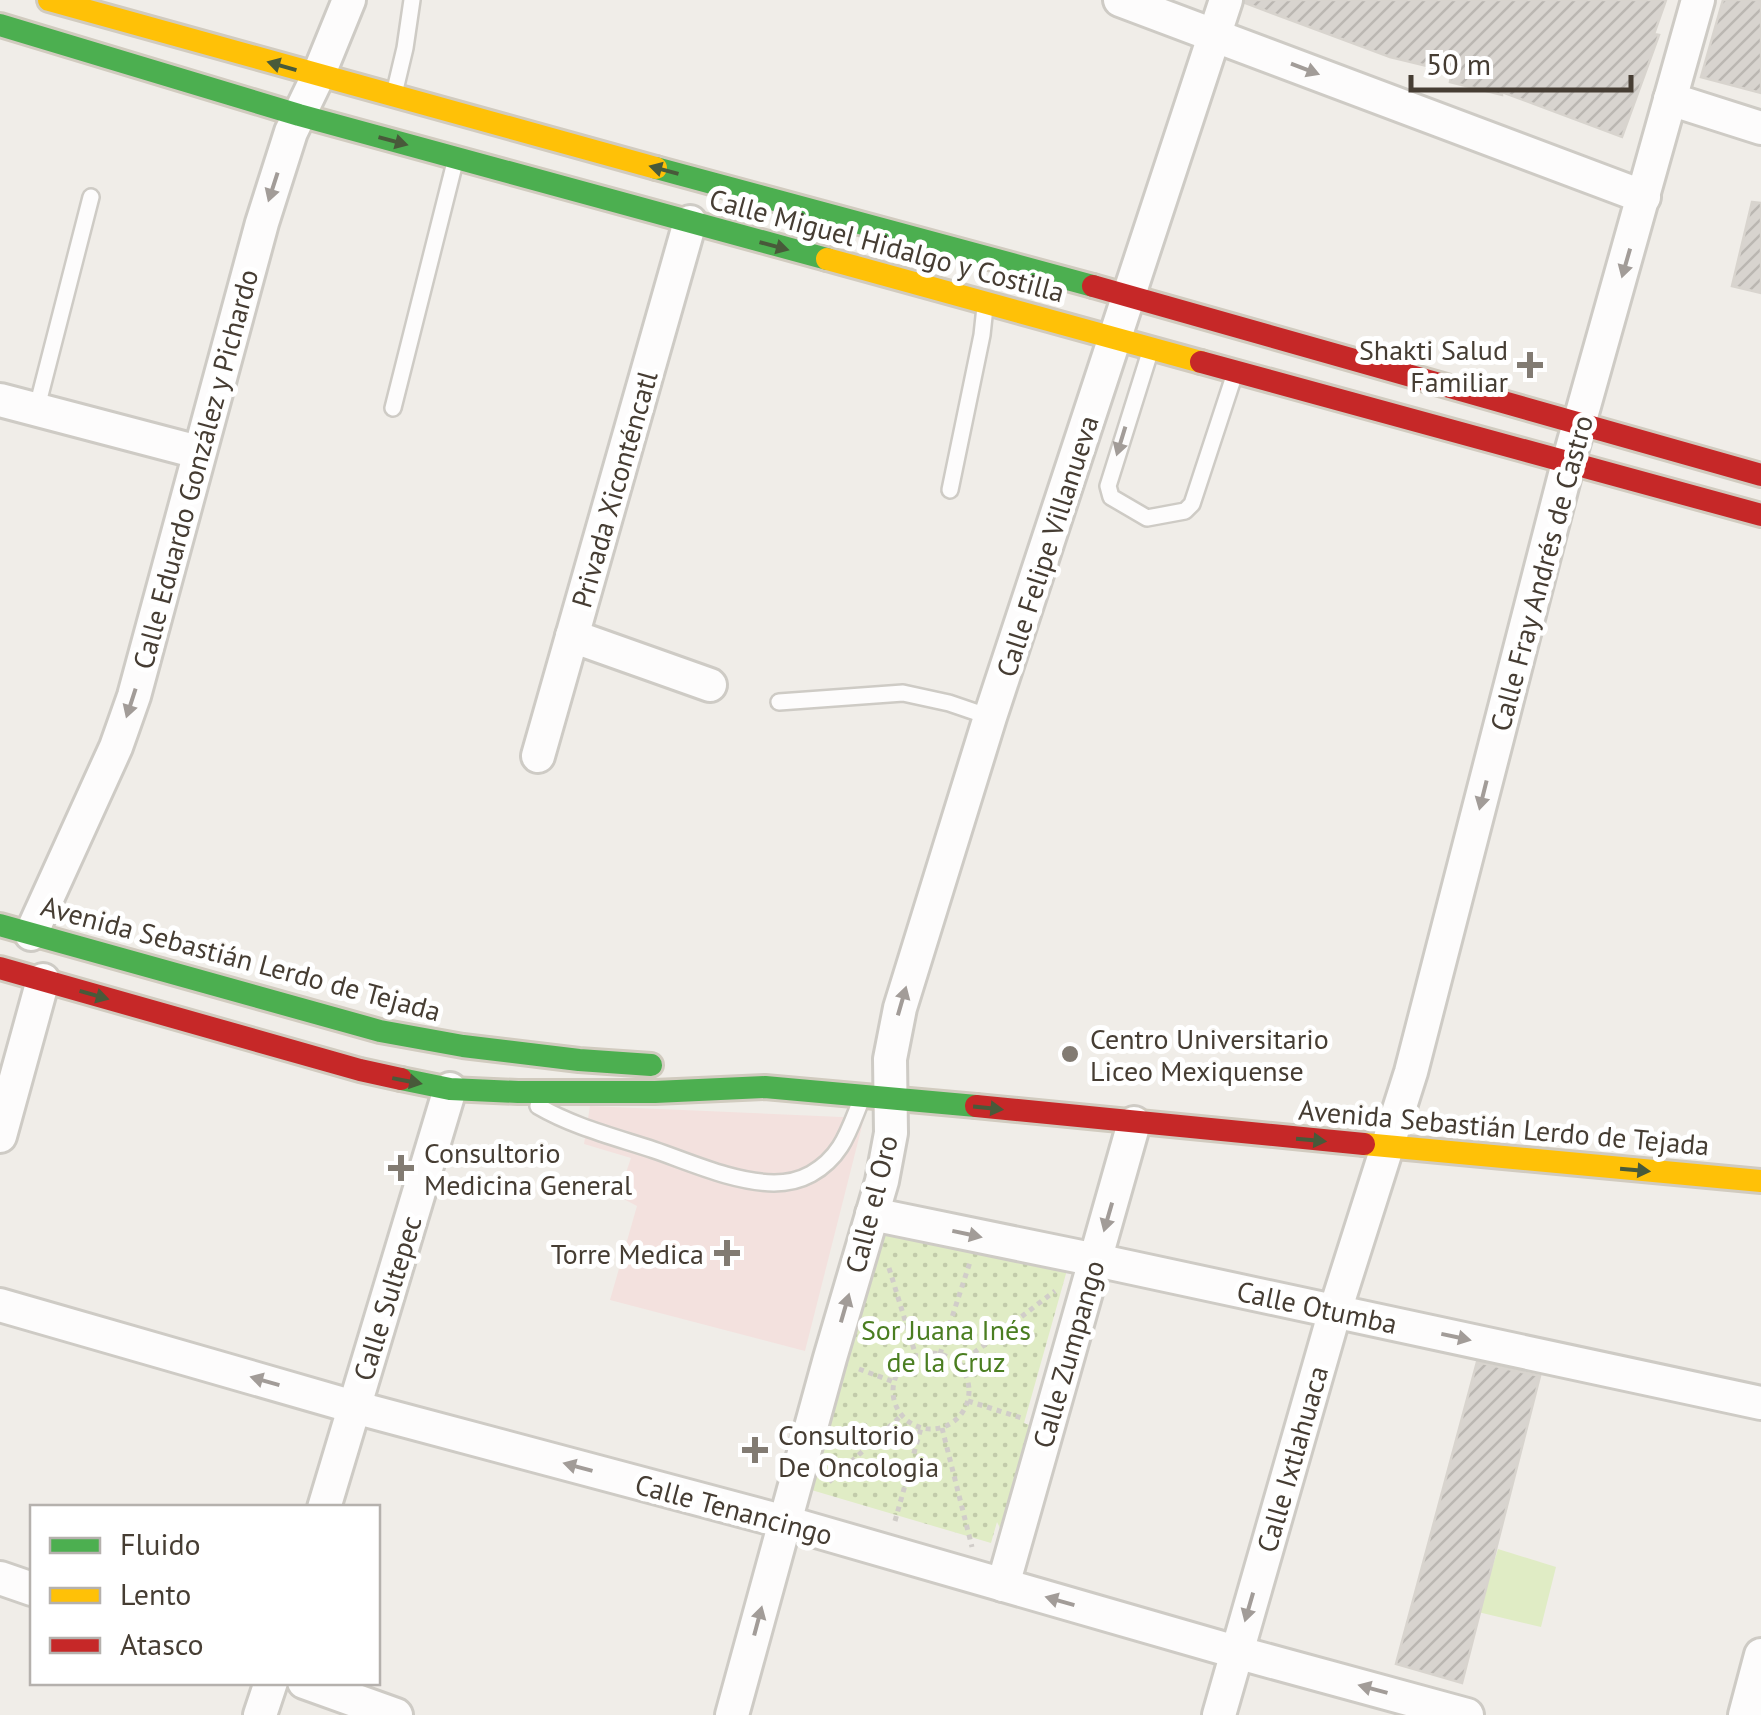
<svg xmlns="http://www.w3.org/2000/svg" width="1761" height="1715" font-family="'PT Sans',sans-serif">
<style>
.medical{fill:#f3e1de}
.green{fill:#e0ecc5}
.park{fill:url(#park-dots)}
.building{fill:url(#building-hatch);stroke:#d8d4ce;stroke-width:2.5}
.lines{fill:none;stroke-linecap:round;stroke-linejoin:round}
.lane-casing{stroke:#cecbc5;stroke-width:20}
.street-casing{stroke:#cecbc5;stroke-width:38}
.fast-casing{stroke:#d1cbbf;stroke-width:28}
.slow-casing{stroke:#d1cbbf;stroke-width:28}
.jam-casing{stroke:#d1cbbf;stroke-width:28}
.path{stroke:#d1cdc9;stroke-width:5;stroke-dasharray:5 5;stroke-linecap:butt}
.lane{stroke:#fdfcfc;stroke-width:15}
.street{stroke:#fdfcfc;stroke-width:32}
.fast{stroke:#4caf50;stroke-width:22}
.slow{stroke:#ffc107;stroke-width:22}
.jam{stroke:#c62828;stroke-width:22}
.oneway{fill:#485a3a}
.oneway2{fill:#a29c98}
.poi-dot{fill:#827b72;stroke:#fff;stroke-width:4}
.labels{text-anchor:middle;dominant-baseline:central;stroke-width:10;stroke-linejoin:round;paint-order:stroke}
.street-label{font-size:28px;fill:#463d33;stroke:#fff}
.poi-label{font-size:28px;fill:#463d33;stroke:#fff;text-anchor:start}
.park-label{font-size:28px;fill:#4b7e21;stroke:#fff}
</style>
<defs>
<pattern id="park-dots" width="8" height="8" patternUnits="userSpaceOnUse" patternTransform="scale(2.5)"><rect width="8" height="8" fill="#e0ecc5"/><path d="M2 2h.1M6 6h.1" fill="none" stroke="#c2cbaa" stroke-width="1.8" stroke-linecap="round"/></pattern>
<pattern id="building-hatch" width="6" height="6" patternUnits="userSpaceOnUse" patternTransform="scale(2.5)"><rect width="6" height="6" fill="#d8d4cf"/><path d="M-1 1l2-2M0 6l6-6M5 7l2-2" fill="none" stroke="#bbb7b2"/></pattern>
</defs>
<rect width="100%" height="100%" fill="#f0ede8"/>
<path class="medical" d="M590,1106L864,1118L805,1351L610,1300L637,1206L618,1196L631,1158L584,1144Z"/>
<path class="green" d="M1498,1549L1556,1567L1541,1627L1478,1612Z"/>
<path class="park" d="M879,1223L1069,1263L1024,1423L1029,1425L1004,1530L1003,1534L997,1522L991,1543L808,1489Z"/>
<g class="building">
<path d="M1245,0H1666L1654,34L1659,35L1622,137L1502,92V95L1450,82L1452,72L1390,57L1245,3Z"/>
<path d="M1723,0H1761V93L1701,77Z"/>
<path d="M1752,202L1761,203V293L1732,286Z"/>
<path d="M1477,1362L1540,1376L1462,1683L1396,1664Z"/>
</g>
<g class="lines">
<g class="lane-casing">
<g id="lane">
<path d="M394,94L405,48L412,0"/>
<path d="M1150,352L1108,486L1111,497L1147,518L1185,511L1192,504L1234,376"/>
<path d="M393,408L455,162"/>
<path d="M36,411L91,197"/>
<path d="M950,490L982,335L985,307"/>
<path d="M779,702L903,693L949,703L990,717"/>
<path d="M538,1106C574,1127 615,1137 654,1150C692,1163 733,1182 774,1183C787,1183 800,1180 811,1174C843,1156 849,1129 862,1098"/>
</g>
</g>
<g class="street-casing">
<g id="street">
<path d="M1120,0L1644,197"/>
<path d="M1670,99L1761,128"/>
<path d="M0,400L198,452"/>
<path d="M572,636L710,685"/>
<path d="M538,756L690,222"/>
<path d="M31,934L116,747L134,696L262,223L291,132L318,76L349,0"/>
<path d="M0,1136L43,980"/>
<path d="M872,1214L1096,1260L1761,1403"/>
<path d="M0,1305L354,1407L785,1522L1236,1652L1467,1715"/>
<path d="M324,1508L450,1089"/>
<path d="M0,1578L32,1589"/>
<path d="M1003,1585L1134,1123"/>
<path d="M304,1682L396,1715"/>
<path d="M260,1715L271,1682"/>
<path d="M732,1715L830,1358L882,1181L891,1133L890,1059L900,1008L990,717L1226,0"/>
<path d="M1219,1715L1335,1311L1411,1072L1568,463L1698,0"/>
<path d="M1745,1715L1761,1655"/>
</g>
</g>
<g class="fast-casing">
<g id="fast">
<path d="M0,25L299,115L827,259"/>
<path d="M656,168L1093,286"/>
<path d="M0,925L380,1031L463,1046L579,1060L651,1065"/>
<path d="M401,1079L450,1089L518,1092H655L765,1087L976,1106"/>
</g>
</g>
<g class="slow-casing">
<g id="slow">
<path d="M49,0L656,168"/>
<path d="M827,259L1201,362"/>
<path d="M1364,1144L1761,1181"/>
</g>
</g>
<g class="jam-casing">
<g id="jam">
<path d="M1093,286L1761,475"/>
<path d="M1201,362L1761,515"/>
<path d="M0,968L360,1070L401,1079"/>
<path d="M976,1106L1364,1144"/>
</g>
</g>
<g class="path">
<path d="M889,1268L916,1356"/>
<circle cx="931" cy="1391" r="38"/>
<path d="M940,1354L970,1262"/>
<path d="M958,1365L1055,1291"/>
<path d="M859,1369L894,1382"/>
<path d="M968,1401L1022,1418"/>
<path d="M942,1428L972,1547"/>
<path d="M829,1482L901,1416"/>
<path d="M895,1521L921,1428"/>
</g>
<use href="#lane" class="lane"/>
<use href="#street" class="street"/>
<use href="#fast" class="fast"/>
<use href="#slow" class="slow"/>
<use href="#jam" class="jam"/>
</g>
<defs><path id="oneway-solid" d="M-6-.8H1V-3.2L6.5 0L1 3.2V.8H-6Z" transform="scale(2.5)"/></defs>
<g class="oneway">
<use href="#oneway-solid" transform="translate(282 66) rotate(-164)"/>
<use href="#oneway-solid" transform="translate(393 141) rotate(15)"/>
<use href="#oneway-solid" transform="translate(664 170) rotate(-165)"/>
<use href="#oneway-solid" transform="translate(774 246) rotate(15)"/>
<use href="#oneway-solid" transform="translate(94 995) rotate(16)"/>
<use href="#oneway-solid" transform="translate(407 1081) rotate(11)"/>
<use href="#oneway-solid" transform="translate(988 1108) rotate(6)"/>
<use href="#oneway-solid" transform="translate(1311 1140) rotate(5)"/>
<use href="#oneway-solid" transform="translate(1635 1170) rotate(5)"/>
</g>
<g class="oneway2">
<use href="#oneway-solid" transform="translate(1305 69) rotate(21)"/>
<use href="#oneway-solid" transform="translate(273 187) rotate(108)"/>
<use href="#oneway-solid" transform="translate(1626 263) rotate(106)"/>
<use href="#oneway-solid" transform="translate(1121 441) rotate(107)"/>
<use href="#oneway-solid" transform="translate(131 703) rotate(108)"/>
<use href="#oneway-solid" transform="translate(1483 795) rotate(104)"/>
<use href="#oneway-solid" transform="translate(902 1001) rotate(-74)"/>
<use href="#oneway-solid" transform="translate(1108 1217) rotate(106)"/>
<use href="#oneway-solid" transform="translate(967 1234) rotate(12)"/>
<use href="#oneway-solid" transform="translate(845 1308) rotate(-74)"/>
<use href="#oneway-solid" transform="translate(1456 1337) rotate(12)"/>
<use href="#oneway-solid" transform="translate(265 1381) rotate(-164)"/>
<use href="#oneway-solid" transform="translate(578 1467) rotate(-165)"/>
<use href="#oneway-solid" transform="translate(1060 1601) rotate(-164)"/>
<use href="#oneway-solid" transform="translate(1249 1607) rotate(106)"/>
<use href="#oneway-solid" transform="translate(758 1621) rotate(-75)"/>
<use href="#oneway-solid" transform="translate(1373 1689) rotate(-165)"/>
</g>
<g class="poi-dot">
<path d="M1525 350h10v10h10v10h-10v10h-10v-10h-10v-10h10z"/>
<circle cx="1070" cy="1054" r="10"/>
<path d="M396 1153h10v10h10v10h-10v10h-10v-10h-10v-10h10z"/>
<path d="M722 1238h10v10h10v10h-10v10h-10v-10h-10v-10h10z"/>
<path d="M750 1435h10v10h10v10h-10v10h-10v-10h-10v-10h10z"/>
</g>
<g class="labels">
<g class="street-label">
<text transform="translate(887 245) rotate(15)">Calle Miguel Hidalgo y Costilla</text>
<text transform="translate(195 469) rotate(-75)">Calle Eduardo González y Pichardo</text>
<text transform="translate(614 489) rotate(-74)">Privada Xiconténcatl</text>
<text transform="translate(1047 546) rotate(-72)">Calle Felipe Villanueva</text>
<text transform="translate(1541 573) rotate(-75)">Calle Fray Andrés de Castro</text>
<text transform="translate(241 958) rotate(15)">Avenida Sebastián Lerdo de Tejada</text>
<text transform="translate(1504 1127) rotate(5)">Avenida Sebastián Lerdo de Tejada</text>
<text transform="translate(871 1204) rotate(-76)">Calle el Oro</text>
<text transform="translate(387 1298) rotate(-73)">Calle Sultepec</text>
<text transform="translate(1317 1307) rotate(12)">Calle Otumba</text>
<text transform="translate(1068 1354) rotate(-74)">Calle Zumpango</text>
<text transform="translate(1292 1459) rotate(-74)">Calle Ixtlahuaca</text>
<text transform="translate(734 1509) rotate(15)">Calle Tenancingo</text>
</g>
<g class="poi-label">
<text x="1508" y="349" text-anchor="end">Shakti Salud<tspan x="1508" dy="32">Familiar</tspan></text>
<text x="1090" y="1038">Centro Universitario<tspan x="1090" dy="32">Liceo Mexiquense</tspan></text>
<text x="424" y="1152">Consultorio<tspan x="424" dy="32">Medicina General</tspan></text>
<text x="704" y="1253" text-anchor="end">Torre Medica</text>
<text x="778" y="1434">Consultorio<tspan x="778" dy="32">De Oncologia</tspan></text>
</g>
<g class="park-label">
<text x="946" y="1329">Sor Juana Inés<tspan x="946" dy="32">de la Cruz</tspan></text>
</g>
</g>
<rect x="30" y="1505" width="350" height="180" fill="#ffffff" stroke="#b5b1ad" stroke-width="2.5"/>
<rect x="50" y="1538" width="50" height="15" fill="#4caf50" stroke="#b5b1ad" stroke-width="2.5"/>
<text x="120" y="1555" font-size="30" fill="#463d33">Fluido</text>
<rect x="50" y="1588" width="50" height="15" fill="#ffc107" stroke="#b5b1ad" stroke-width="2.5"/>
<text x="120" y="1605" font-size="30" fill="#463d33">Lento</text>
<rect x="50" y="1638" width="50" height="15" fill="#c62828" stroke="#b5b1ad" stroke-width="2.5"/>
<text x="120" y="1655" font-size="30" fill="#463d33">Atasco</text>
<path d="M1411 75v15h220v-15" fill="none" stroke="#463d33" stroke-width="5"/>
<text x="1426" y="75" font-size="30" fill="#463d33" stroke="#ffffff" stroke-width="8" paint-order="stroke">50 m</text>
</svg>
